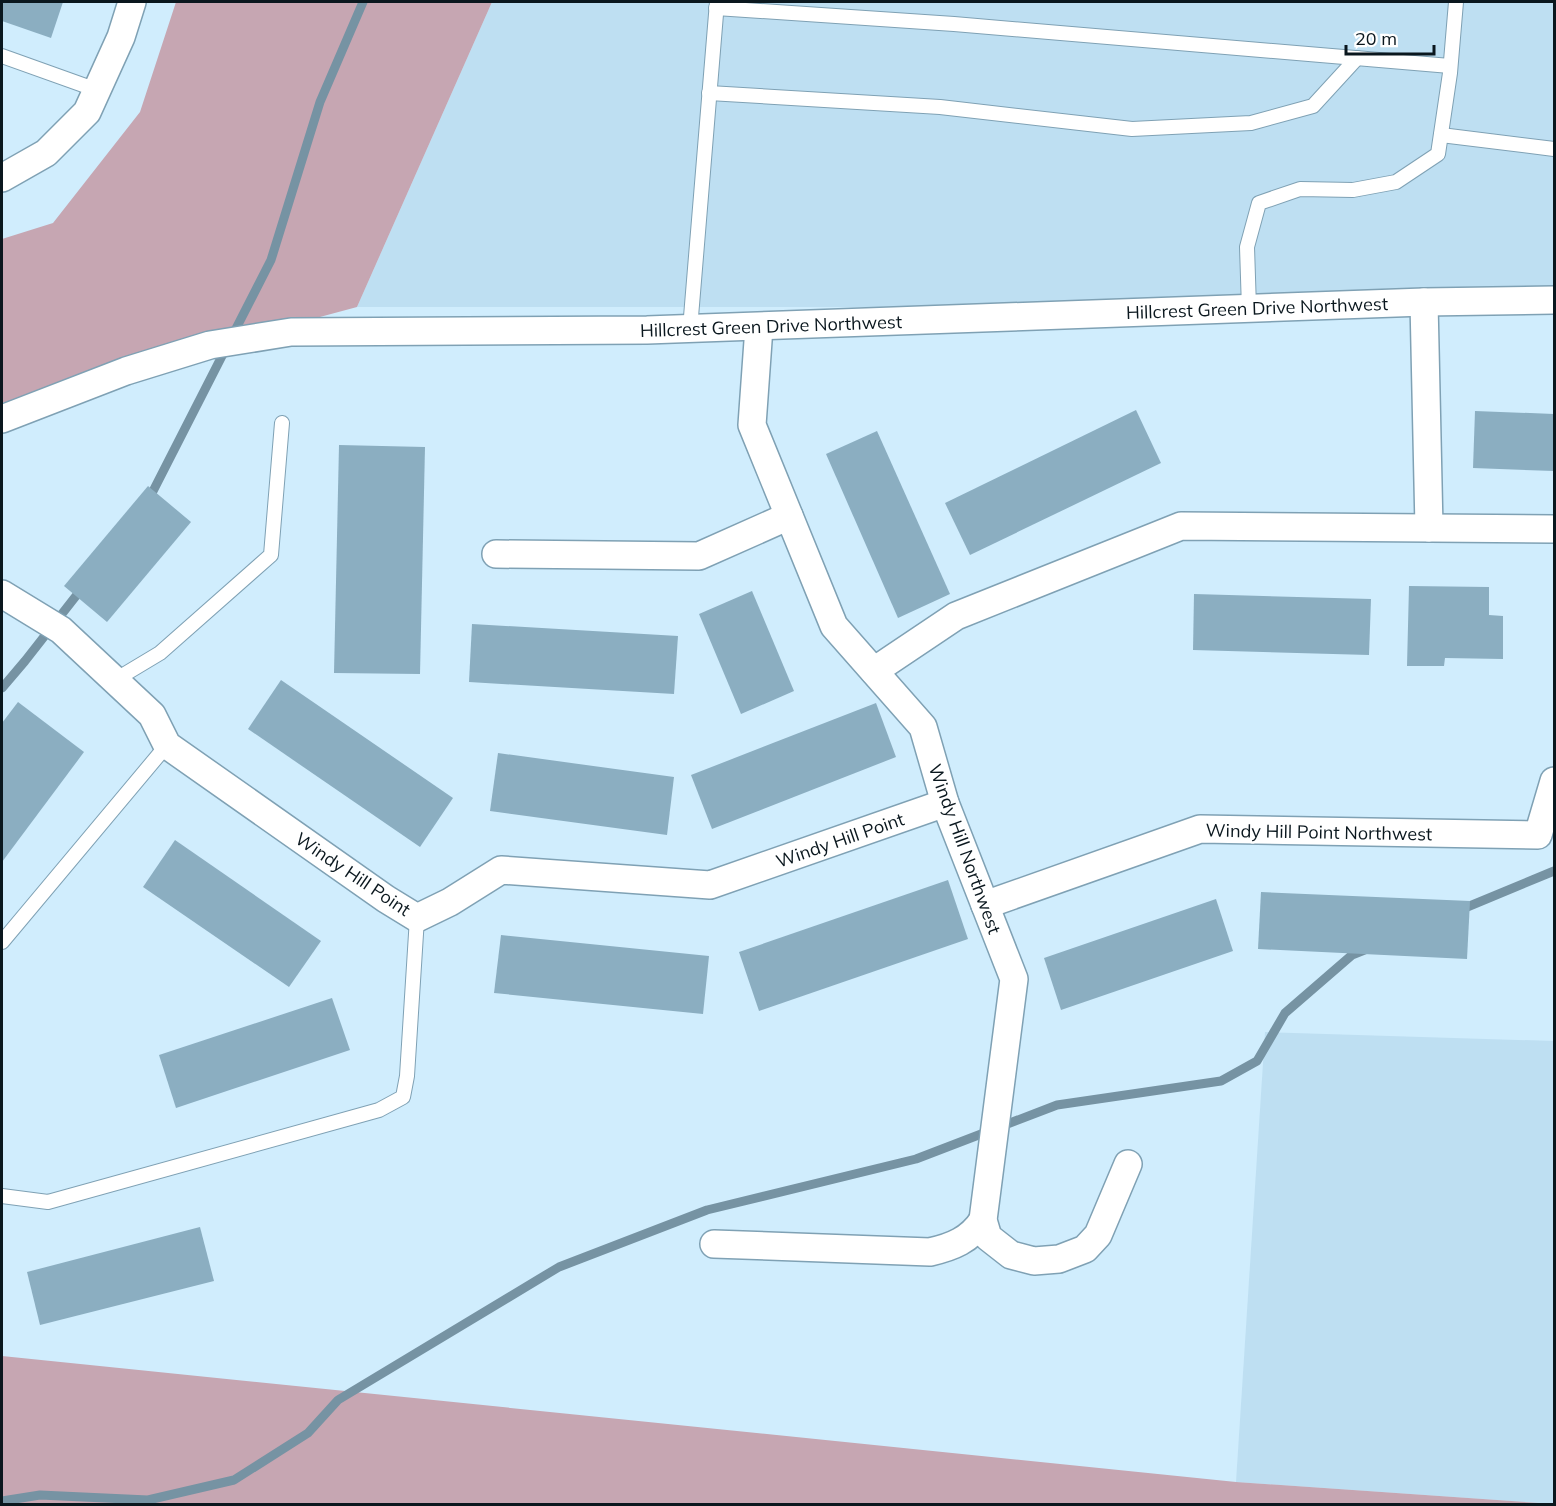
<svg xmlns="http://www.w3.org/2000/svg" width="1556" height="1506" font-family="Mulish,sans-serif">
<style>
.built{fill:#bedff2}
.forest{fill:#c6a6b2}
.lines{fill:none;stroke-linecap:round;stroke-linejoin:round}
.stream{stroke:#7693a3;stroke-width:9}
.building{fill:#8baec1}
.service-casing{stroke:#7fa1b4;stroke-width:16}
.minor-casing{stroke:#7fa1b4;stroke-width:30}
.service{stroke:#fff;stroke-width:14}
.minor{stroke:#fff;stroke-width:27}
.labels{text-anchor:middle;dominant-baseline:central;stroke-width:4.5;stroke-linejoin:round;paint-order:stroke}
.street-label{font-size:18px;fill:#0a171e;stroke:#fff}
</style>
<rect width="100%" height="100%" fill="#d0edfd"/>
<g class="built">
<path d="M492,2H1554V307H357Z"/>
<path d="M1265,1032L1554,1041V1504L1236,1482Z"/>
</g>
<g class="forest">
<path d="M176,2H492L357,307L2,403V239L53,223L140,112Z"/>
<path d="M2,1356L1236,1482L1554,1504H2Z"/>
</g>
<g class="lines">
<g class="stream">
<path d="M149,499L271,260L320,102L363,2"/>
<path d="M2,688L25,661L83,587"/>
<path d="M1460,910L1554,871"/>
<path d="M2,1501L40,1495L148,1500L234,1480L308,1433L338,1400L559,1267L707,1210L916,1159L1057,1105L1221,1081L1257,1061L1285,1013L1352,955L1367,949"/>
</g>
</g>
<g class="building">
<path d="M2,2H63L51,38L2,21Z"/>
<path d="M1136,410L1161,463L970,555L945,503Z"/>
<path d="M1475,411L1554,414V471L1473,468Z"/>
<path d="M877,431L950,594L898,618L826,454Z"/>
<path d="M339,445L425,447L420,674L334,673Z"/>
<path d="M148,486L191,522L107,622L64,586Z"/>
<path d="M1409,586L1489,587V615L1503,616V659L1445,658L1444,666H1407Z"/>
<path d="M752,591L794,691L741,714L699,614Z"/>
<path d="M1194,594L1371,599L1369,655L1193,650Z"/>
<path d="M472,624L678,636L674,694L469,682Z"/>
<path d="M281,680L453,798L420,847L248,729Z"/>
<path d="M18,702L84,752L2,862V723Z"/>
<path d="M876,703L896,757L712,829L691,775Z"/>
<path d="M498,753L674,777L667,835L490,811Z"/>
<path d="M175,840L321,941L289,987L143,887Z"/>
<path d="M948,880L968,939L759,1011L739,952Z"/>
<path d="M1261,892L1470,901L1467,959L1258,949Z"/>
<path d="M1216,899L1233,951L1061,1010L1044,958Z"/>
<path d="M501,935L709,956L703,1014L494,993Z"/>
<path d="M332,998L350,1050L176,1108L159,1055Z"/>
<path d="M200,1227L214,1281L40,1325L27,1272Z"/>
</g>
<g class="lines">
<g class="service-casing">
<g id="service">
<path d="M716,8L954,24L1450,66"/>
<path d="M2,56L97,90"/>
<path d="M709,93L940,107L1132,129L1251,123L1313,106L1357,58"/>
<path d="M1441,135L1554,149"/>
<path d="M1249,308L1247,247L1259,203L1300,189L1353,190L1396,182L1438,154L1450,73L1456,2"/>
<path d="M690,329L717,2"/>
<path d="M115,680L160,653L271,555L282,423"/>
<path d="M2,942L167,745"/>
<path d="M2,1196L48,1202L379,1110L403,1097L407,1076L417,918"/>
</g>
</g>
<g class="minor-casing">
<g id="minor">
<path d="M2,178L46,153L87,112L121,37L132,2"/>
<path d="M1424,302L1429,528"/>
<path d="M759,327L752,425L834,626L923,727L945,803L1014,979L983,1220L988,1237L1011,1255L1034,1261L1059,1259L1085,1249L1098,1235L1128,1164"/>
<path d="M2,419L126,371L210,345L291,332L647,330L1424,302L1554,300"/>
<path d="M496,554L699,556L789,516"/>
<path d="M2,594L61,630L152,715L167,745L386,899L417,918L450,902L501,870L710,885L945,803"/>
<path d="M874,671L956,616L1181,526L1554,529"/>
<path d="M985,905L1200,829L1538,835L1554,781"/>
<path d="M714,1244L930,1252C952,1247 970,1240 983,1220"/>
</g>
</g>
<use href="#service" class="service"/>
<use href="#minor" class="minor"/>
</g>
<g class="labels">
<g class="street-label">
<text transform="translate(1257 308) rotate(-2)">Hillcrest Green Drive Northwest</text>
<text transform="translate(771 326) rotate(-2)">Hillcrest Green Drive Northwest</text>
<text transform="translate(1319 832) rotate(1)">Windy Hill Point Northwest</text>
<text transform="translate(840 840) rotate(-19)">Windy Hill Point</text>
<text transform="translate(965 849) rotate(70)">Windy Hill Northwest</text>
<text transform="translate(353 874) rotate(34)">Windy Hill Point</text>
</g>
</g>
<rect width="1556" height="1506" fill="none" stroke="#0a171e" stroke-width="6"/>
<path d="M1346 45v9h88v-9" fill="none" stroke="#0a171e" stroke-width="3"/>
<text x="1355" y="45" font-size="18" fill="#0a171e" stroke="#ffffff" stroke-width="4.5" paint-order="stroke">20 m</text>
</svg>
